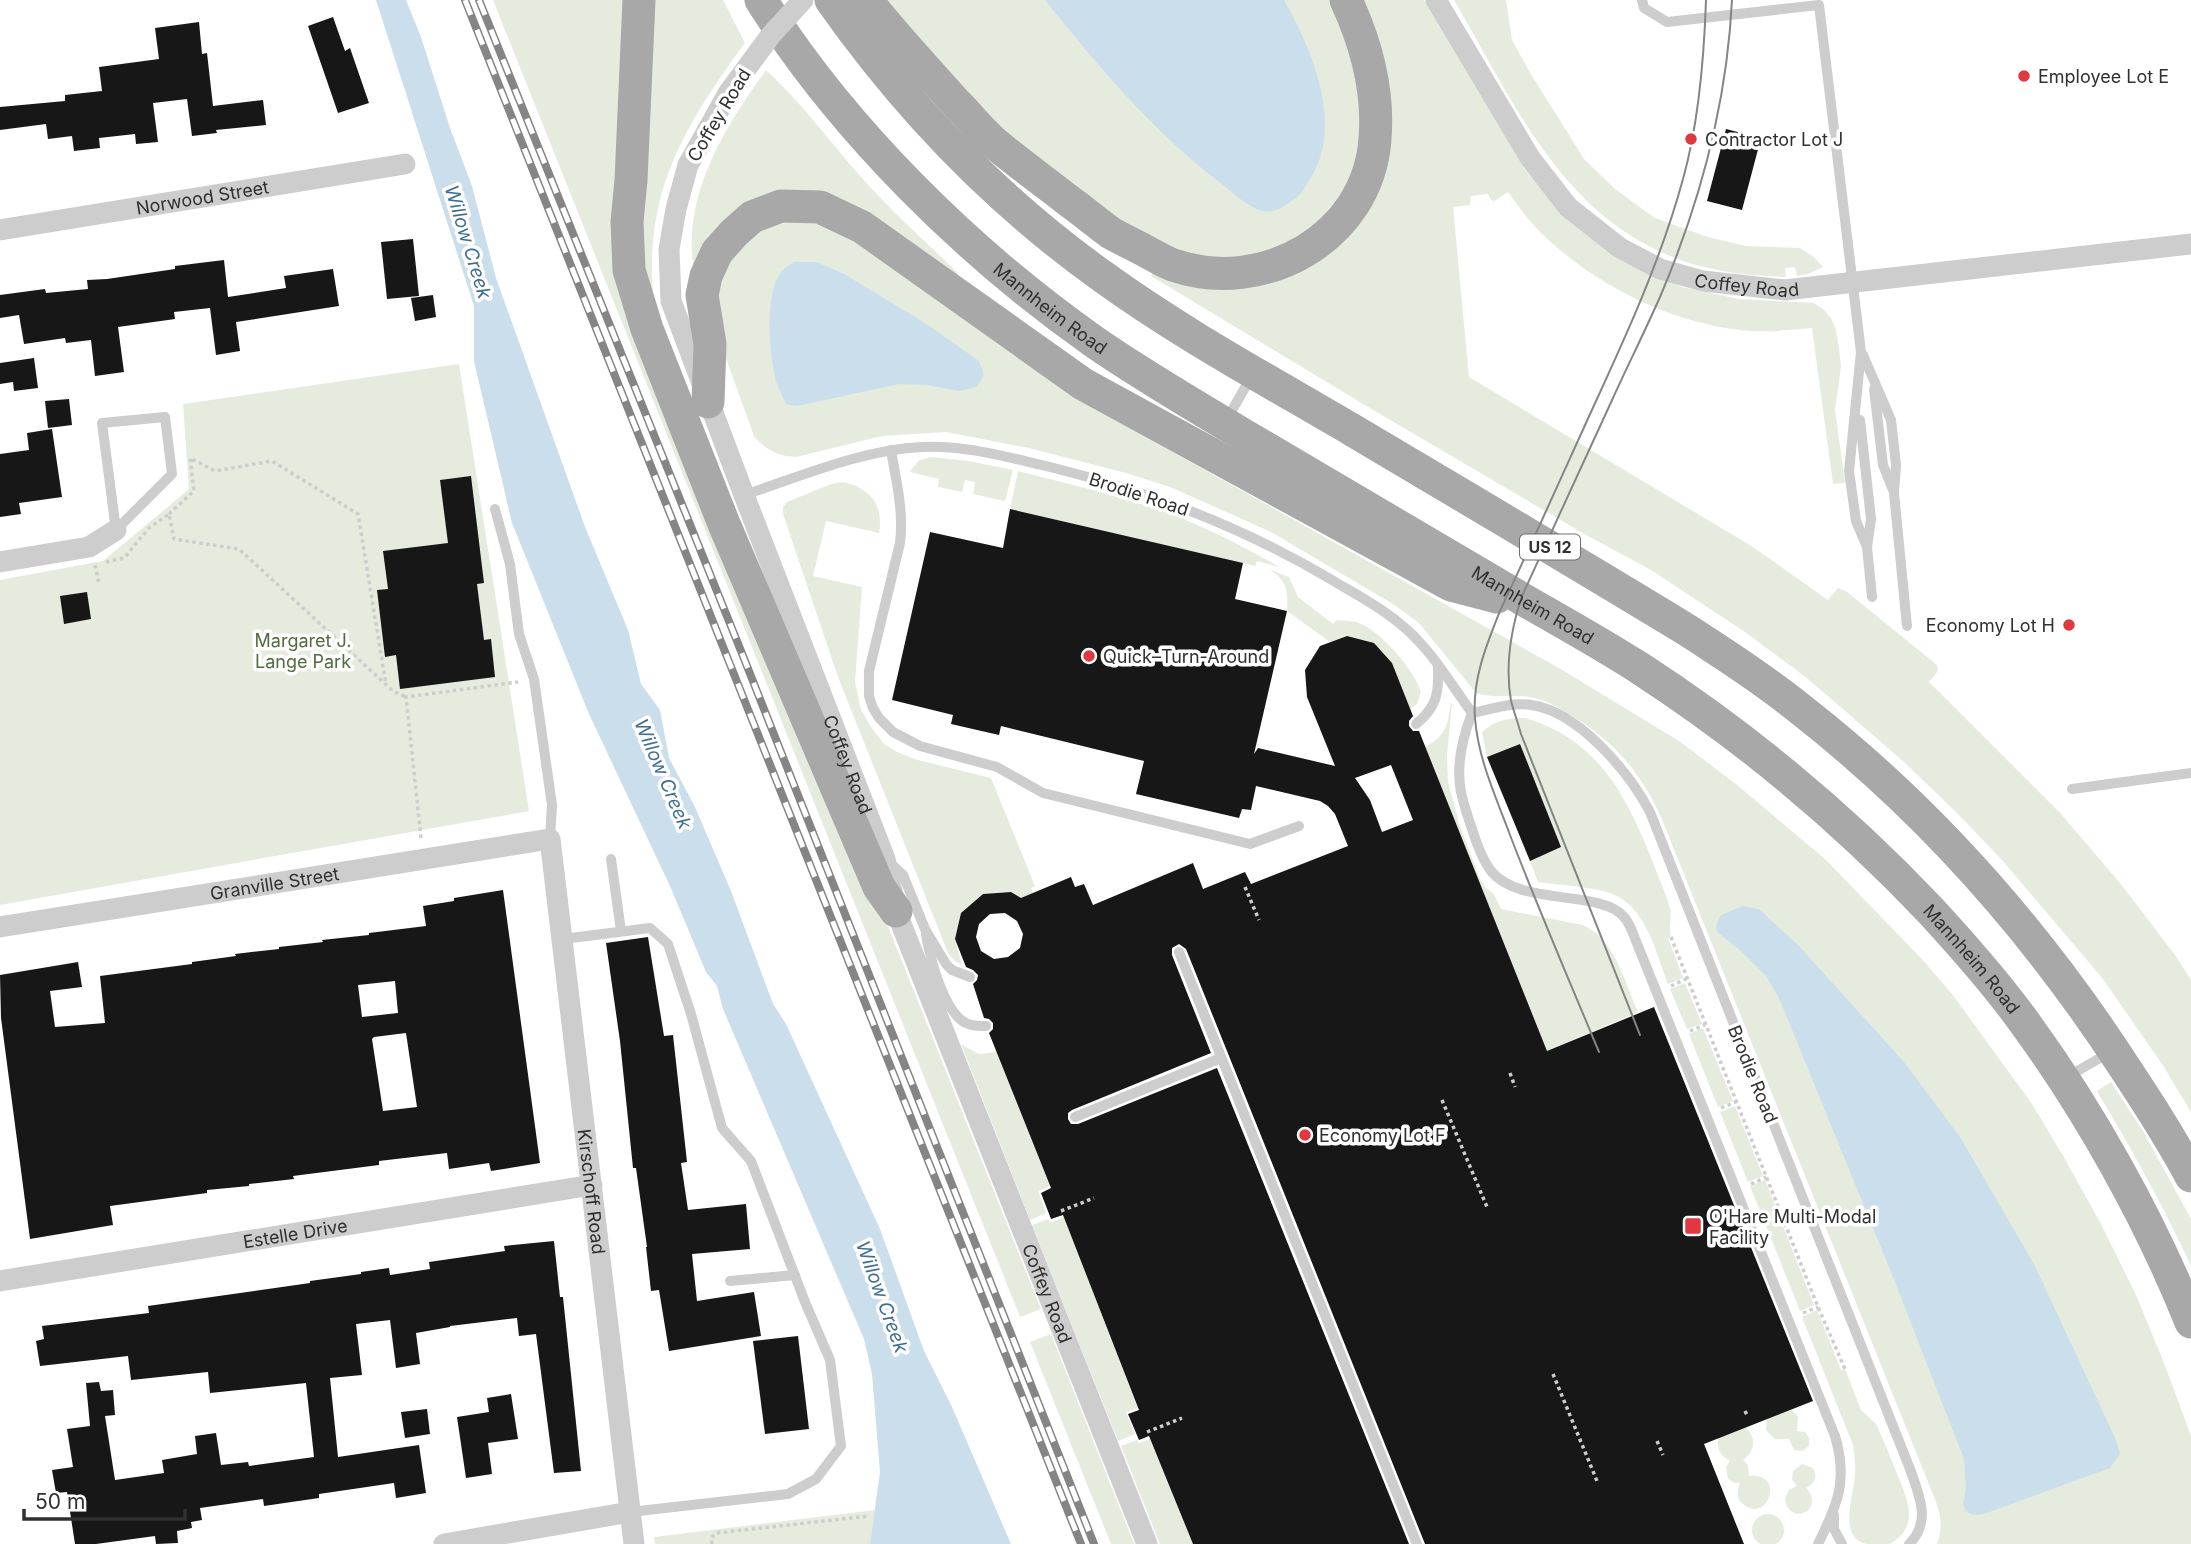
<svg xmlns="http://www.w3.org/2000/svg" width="2191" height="1544" font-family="Inter,sans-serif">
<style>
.green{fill:#e5ecde}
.water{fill:#cbdeeb}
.building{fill:#171717;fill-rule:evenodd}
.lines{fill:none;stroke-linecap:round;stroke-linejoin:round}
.path{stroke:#cdcdcd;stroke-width:3.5;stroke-dasharray:3.5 3.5;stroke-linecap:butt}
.service{stroke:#cdcdcd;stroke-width:10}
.minor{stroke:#cdcdcd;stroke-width:21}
.primary{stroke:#a8a8a8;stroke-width:33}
.tram{stroke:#858585;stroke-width:2}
.rail-casing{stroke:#858585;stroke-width:8}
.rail{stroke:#fff;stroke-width:5;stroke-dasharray:16;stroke-linecap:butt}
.minor-bridge{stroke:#cdcdcd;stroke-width:21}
.poi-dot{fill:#e1373e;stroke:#fff;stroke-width:2.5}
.labels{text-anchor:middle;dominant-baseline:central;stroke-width:7;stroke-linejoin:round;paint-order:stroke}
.shield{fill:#fff;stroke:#6e6e6e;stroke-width:2}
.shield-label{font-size:16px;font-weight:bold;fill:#303030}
.poi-label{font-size:18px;fill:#303030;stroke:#fff;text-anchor:start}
.street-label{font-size:18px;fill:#303030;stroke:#fff}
.park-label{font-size:18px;fill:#516b3e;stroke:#fff}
.water-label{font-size:19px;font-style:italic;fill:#3f6e90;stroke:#fff}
</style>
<rect width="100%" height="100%" fill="#fff"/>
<g class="green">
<path d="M493,0H624L614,215L848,826L1041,1309L1020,1317Z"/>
<path d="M650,0H723L745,43C681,130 640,199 655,312L637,232Z"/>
<path d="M883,0H1331C1357,54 1379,146 1338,197C1324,215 1310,236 1289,245C1263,256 1228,263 1201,257C1161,249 1125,226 1093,202C1076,190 1057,178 1041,165C982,117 934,56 883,0Z"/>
<path d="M1362,0H1424L1525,170L1561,213L1602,247L1624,262L1682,287L1739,299L1814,303L1824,310L1831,318L1836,330L1839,348L1841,367L1835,410L1845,483L1833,484L1812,328C1791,330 1769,332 1748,331C1671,324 1592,284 1538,230C1527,219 1518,205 1508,192L1494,201L1491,200L1488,194L1471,196L1470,205L1453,207L1469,377L1753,547L1828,600L1838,588L1846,591L1937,665L1938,671L1929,682L2061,814L2120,883L2175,955L2191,980V1112L2162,1064L2103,979L2002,860L1955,811L1903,761L1808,679L1745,632L1651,570L1586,535L1363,404L1151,276L1154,269L1191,283L1365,213Z"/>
<path d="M1454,0H1506L1512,40L1529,71L1584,159L1615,189L1655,218L1708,237L1746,246L1800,248L1814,257L1823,267L1808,274L1797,276L1795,267L1785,268L1786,277C1756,276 1725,273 1696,265C1567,228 1516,106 1454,0Z"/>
<path d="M766,70C802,103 830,142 862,178C892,212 926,242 958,273L954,279L808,193L694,271C681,196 725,127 766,70Z"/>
<path d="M793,221H809L844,231L1103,413L1559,668L1679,741L1736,784L1825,859L1921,958L1952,994L2030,1101L2062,1154L2100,1222L2136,1295L2166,1368L2191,1436V1544H1937C1943,1528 1941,1517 1936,1502L1661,817C1640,771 1613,740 1569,714C1556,706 1544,699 1529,697C1511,694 1493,699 1476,693L1419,623L1393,604L1271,532L1170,487L1126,473L1029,448L946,432L882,436L796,457C778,456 765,450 754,436L714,325L720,280L735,251L762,229Z"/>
<path d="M459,364L529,811L0,905V580L103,561L189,489L183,404Z"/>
<path d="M931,457L969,461L1013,470L1005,501L973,494L975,482L965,480L962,492L938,487L939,479L910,472L918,461Z"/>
<path d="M1018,471C1072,485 1126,497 1178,517C1214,531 1247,549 1280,567L1257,561L1255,566L1010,509Z"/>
<path d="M843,482C870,488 884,505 879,533L826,521L813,576L862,587L855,682L861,710L871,727L884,744L897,752L918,760L991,778L1035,886L1031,888L1037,905L1033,907L1011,892L983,894L961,913L955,939L962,965L955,961L948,953L838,677L783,514V507L787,502L831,484Z"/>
<path d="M1269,569L1289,577L1298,597L1333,624L1337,620C1343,621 1352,620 1359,623C1380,630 1415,671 1421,692L1417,704L1410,709L1392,663L1374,643L1347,636L1330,642L1287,611C1288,591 1288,581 1269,569Z"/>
<path d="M1451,703H1452L1447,755L1448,782L1460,826L1480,879L1485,887L1494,894L1501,909L1583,925C1616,941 1624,981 1638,1012L1547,1051L1425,747C1447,735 1447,726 1451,703Z"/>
<path d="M1525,718C1596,739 1624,791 1650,855C1656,872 1664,888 1669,905C1673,915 1668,926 1671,937L1668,938L1683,978L1668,984C1655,950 1645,900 1603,891C1582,886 1559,885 1538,882L1530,861L1561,847L1520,744L1487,757L1482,732C1495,720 1508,718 1525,718Z"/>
<path d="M1685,983L1702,1024L1687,1029L1670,989Z"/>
<path d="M1703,1028L1733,1101L1718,1107L1689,1034Z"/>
<path d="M961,1044L979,1054L997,1052L1050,1186L1038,1191L1046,1213L1030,1220Z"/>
<path d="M2111,1082L2143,1131L2191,1219V1266C2163,1205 2131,1148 2097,1091Z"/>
<path d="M1735,1106L1763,1176L1748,1182L1720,1112Z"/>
<path d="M1765,1180L1814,1305L1800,1311L1750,1186Z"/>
<path d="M1064,1217L1138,1408L1126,1412L1135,1434L1118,1441L1032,1225L1048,1219L1050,1223Z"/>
<path d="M1817,1310L1841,1370L1845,1369L1861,1410L1876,1424L1881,1435C1887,1448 1892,1462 1898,1476C1908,1502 1920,1526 1890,1544C1883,1544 1874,1544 1867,1544C1836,1538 1855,1493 1855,1473C1856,1464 1854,1454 1853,1445L1802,1317Z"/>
<path d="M1051,1334L1134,1544H1111L1030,1342Z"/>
<path d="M1789,1408L1798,1416L1797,1431L1805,1432L1809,1438V1446L1803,1451L1794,1450L1789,1439H1775L1766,1430L1767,1416Z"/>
<path d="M1744,1426C1757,1437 1756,1450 1743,1460L1748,1465L1749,1476C1787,1472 1767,1525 1743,1504C1736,1499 1737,1491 1740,1483H1734L1728,1479L1726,1467L1730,1461C1718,1454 1715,1446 1720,1433Z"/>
<path d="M1150,1439L1193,1544H1160L1121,1446L1137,1440L1139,1443Z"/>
<path d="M1802,1464L1813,1468C1818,1477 1815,1484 1806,1488C1827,1511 1787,1527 1785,1498L1789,1490L1797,1486L1792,1479L1793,1471Z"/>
<path d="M875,1510L870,1544H655L654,1537Z"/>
<circle cx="1768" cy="1530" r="16"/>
</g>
<g class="water">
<path d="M376,0H406L421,37L450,128L472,186L496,278L585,527L628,630L641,684L660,710L669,758L695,807L731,891L773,1004L786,1024L880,1229L924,1351L952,1407L1011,1544H870L880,1472L872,1374L864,1339L723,1009L717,986L706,972L670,886L589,714L512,523L474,361V306Z"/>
<path d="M1045,0H1284C1313,52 1345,126 1309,181C1305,187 1301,194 1296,198C1286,205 1275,214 1262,211C1248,207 1233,193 1222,184C1154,133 1098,66 1045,0Z"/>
<path d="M794,262H817L844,274L925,323L979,361L984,375L977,387L959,391L927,385L899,384L797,406L786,404C783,397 779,390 777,384C769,358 764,294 781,272C784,268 790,265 794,262Z"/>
<path d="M1743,906L1759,909L1799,946L1904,1062L1960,1137L2034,1264L2116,1440L2120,1454L2110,1468L1984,1514L1973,1515L1966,1511L1963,1504L1966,1488L1964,1459L1891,1272L1779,998L1766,976L1741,951L1717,932L1716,926L1721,915Z"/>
</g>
<g class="building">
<path d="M333,17L345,51L350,48L369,103L338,113L308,26Z"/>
<path d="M199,22L202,54L207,53L213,106L263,100L266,125L216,130L217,133L192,136L187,99L153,103L158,142L136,144L135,134L99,138L100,148L74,151L72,136L48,139L46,124L0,130V107L65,101V95L102,91L99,67L159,59L155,28Z"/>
<path d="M1726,129L1761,138L1742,210L1707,201Z"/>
<path d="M413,239L419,296L387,299L381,242Z"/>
<path d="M224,260L228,297L286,288L284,276L333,269L339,306L236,322L240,351L216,355L210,308L174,312L175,319L118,327L124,372L95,376L91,340L66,343L65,338L24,344L19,315L0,318V295L45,289L46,293L88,289L87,280L107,279L175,269V266Z"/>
<path d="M433,295L436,317L415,321L411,298Z"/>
<path d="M34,358L38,388L14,391L13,382L0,384V363Z"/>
<path d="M69,399L72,425L48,428L45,401Z"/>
<path d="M52,429L62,497L19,503L21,514L0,517V454L29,450L27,433Z"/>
<path d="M471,476L484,583L477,584L484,640L491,639L495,677L400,689L396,655L385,657L377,590L388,589L383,551L448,543L440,480Z"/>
<path d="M1010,509L1243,563L1235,599L1287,611L1254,754L1258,748L1335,766L1307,697L1305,670L1320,646L1347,636L1374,643L1392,663L1413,716L1409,721V726L1413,731H1419L1547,1051L1654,1007L1813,1401L1704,1444L1744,1544H1425L1186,949L1179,944L1172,948V955L1211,1053L1072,1110L1068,1113V1119L1071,1124H1078L1217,1068L1409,1544H1193L1149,1436L1139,1440L1128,1414L1139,1410L1063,1215L1051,1219L1041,1193L1051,1188L989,1033L993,1029V1023L989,1019L984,1018L973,984L977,980L978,975L973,970L966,967L955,939L961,913L983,894L1011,892L1021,898L1071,877L1075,887L1084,884L1093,905L1193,863L1203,889L1245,872L1251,884L1348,846L1335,814L1328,806L1320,801L1256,786L1251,810L1242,809L1239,818L1136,794L1144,761L1001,726L999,735L951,724L953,715L892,700L930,532L1003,548ZM1391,765L1413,820L1382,832L1370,800L1355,778ZM1005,913L1017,921L1023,934L1020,948L1008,957L994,959L981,951L976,937L979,924L990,914Z"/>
<path d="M87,592L91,619L64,624L60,596Z"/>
<path d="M1520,744L1561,847L1530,861L1487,757Z"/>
<path d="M503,890L540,1163L491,1171L489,1163L449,1169L447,1153L379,1161V1165L293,1176L294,1179L249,1184V1186L207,1190V1193L110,1206L113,1225L30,1239L1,1018L0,975L78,962L82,987L50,991L55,1027L105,1023L100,976L192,964V962L236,956L235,954L279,949V947L323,942L322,940L369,935V933L426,926L423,906L454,901V898ZM395,981L398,1013L362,1017L358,985ZM406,1033L417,1107L383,1111L372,1039L374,1037Z"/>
<path d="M648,937L664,1036L673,1035L687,1162L681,1163L688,1210L746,1204L750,1249L692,1254L697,1301L754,1292L761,1336L669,1351L659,1290L651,1291L646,1247H647L636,1168H633L620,1041L606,943Z"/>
<path d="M554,1241L560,1297H563L581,1471L554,1473L536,1334L519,1336L517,1318L450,1326V1327L416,1333L420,1364L396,1368L390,1320L356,1324L362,1375L330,1378L338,1457L419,1445L426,1493L396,1498L394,1483L319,1494V1498L264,1506L263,1499L200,1508L202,1520L191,1522L192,1528L177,1531L178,1543L156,1544L155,1536L96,1544H75L67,1492L56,1493L52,1470L73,1467L67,1429L90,1426L86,1383L99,1382L101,1391L113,1390L115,1415L105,1416L115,1480L164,1473L162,1460L197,1454L195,1436L216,1433L221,1465L248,1462L249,1466L314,1457L306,1383L210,1393L208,1372L131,1380L128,1356L40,1366L36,1341L44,1339L42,1326L149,1313L148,1306L310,1283V1281L361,1274V1272L389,1268L390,1275L430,1269L429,1262L505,1251L504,1246Z"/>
<path d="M798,1336L809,1429L765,1434L753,1341Z"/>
<path d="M511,1394L518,1439L488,1443L492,1474L466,1478L457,1417L489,1412L487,1398Z"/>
<path d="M427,1409L430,1434L405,1438L401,1412Z"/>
</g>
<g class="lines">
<g class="path">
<path d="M169,514L194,491L190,458L215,471L272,461L358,514L386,685"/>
<path d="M106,562L124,558L149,528L169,514L174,539L239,549L393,691L406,697"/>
<path d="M95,565L99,584"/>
<path d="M421,838L406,697L518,682"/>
<path d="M1245,887L1259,920"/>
<path d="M1671,937L1818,1307L1845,1369"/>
<path d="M1671,986L1686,979"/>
<path d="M1690,1031L1705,1025"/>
<path d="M1510,1073L1515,1087"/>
<path d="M1442,1100L1487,1207"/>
<path d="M1721,1108L1736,1102"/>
<path d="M1751,1184L1766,1177"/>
<path d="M1061,1211L1094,1198"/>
<path d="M1803,1313L1818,1307"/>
<path d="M1553,1374L1597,1481"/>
<path d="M1745,1411L1747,1415"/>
<path d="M1147,1432L1182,1418"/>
<path d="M1657,1441L1663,1455"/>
<path d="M712,1544L711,1538L716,1533L869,1516"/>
</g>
<g class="service">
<path d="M1642,0L1644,8L1667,22L1819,5L1861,352L1849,471L1856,521L1867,547"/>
<path d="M1863,355L1891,420L1896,465L1894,493L1907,626"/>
<path d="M1874,389L1883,465L1893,490"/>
<path d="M165,417L172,474L116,530L102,423Z"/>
<path d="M1860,420L1871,519L1867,547L1872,597"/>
<path d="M1226,421L1251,377"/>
<path d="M891,450C896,481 904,511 900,543L869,671V696L873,708L879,718L893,732L920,746L997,767L1043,793L1250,844L1299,826"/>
<path d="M744,495C802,476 861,450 922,447C963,445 1003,456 1042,465C1148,491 1239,525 1332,580C1355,594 1379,606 1399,623C1429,646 1450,683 1472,713"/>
<path d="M495,509L510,564L519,634L534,679L552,805L550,839"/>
<path d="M1472,713C1492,709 1511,702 1531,705C1578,711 1629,772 1650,812L1910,1469C1919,1495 1932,1522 1909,1544"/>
<path d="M1472,713C1463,736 1457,761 1460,786C1461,796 1465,807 1468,817C1474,835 1480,856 1491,871C1520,907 1601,889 1624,917C1628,921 1630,927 1632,931L1835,1436C1848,1480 1838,1504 1818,1544"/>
<path d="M1416,724C1437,707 1439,693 1438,667"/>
<path d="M2072,789L2191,773"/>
<path d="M611,859L621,931"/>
<path d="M888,861L903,875L925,929L946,964L952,970L970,977"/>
<path d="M926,935C930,958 942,1003 960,1019C967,1026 977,1026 986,1026"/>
<path d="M563,939L650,928L668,944L691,1014L722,1128L751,1161L805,1302L830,1360L841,1446L816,1479L788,1494L630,1512"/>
<path d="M1179,952L1417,1544"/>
<path d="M2065,1078L2109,1053"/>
<path d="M1075,1117L1221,1058"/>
<path d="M730,1281L795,1275"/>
<path d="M1834,1515V1529L1842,1544"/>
</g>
<g class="minor">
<path id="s1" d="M1436,0L1530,158L1568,207L1620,248L1660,269L1703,281L1785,290L2191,244"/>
<path id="s2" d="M729,92L688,165L676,209L669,249L671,301L744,495L885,859L896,911L1147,1544"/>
<path id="s3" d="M0,230L405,164"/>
<path d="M0,562L89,547L116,530"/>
<path id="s4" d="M0,927L550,839L634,1544"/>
<path id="s5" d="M0,1281L592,1185"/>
<path d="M444,1544L630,1512"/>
</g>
<g class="primary">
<path d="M639,0L631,180L627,222L629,270L647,329L724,524L879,887L896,911"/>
<path id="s6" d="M761,0C843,130 967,252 1093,341C1145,377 1200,409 1254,441C1340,491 1426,542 1512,593C1555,618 1599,642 1641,669C1747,738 1844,819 1931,911C1965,948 1998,985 2027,1026C2091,1114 2150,1220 2191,1322"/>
<path d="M831,0C905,105 997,201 1102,276C1182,334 1269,381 1354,431C1465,497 1577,563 1687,630C1727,656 1767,682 1804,712C1930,811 2038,934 2125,1068C2148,1103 2171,1138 2191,1176"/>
<path d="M866,0C895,36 926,70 957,104C970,117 983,134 998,146C1021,165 1045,182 1069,201C1083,211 1097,223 1111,233C1123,240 1137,246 1149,253C1157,257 1164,262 1173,265C1263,296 1368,238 1375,139C1379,90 1366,43 1346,0"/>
<path d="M708,402L710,344L702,295L706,276L717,252L734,233L752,217L781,206L820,207L862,227L1083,384L1451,585L1497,597"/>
</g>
<g class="tram">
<path d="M1640,1035L1521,734C1518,723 1514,712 1511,701C1505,666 1511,629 1522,596C1552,530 1582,464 1613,398C1628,365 1645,331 1660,297C1700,203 1727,102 1732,0"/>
<path d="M1599,1052C1569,980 1538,908 1510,835C1496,797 1478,759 1475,718C1472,680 1486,646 1500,611C1531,545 1561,478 1591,412C1626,336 1661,260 1683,179C1699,122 1704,60 1706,0"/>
</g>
<g class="rail-casing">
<g id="rail">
<path d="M465,0L1081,1544"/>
<path d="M479,0L745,661L1094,1544"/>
</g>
</g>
<use href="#rail" class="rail"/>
<path class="minor-bridge" d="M729,92L771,35L803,0"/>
</g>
<g class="poi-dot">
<circle cx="2024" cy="76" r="7"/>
<circle cx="1691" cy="139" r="7"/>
<circle cx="2069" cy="625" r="7"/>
<circle cx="1089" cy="656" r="7"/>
<circle cx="1305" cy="1135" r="7"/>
<rect x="1684" y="1217" width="18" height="18" rx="3.5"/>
</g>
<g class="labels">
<rect class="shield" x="1520" y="534.5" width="60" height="25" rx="5"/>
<g class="shield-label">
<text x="1550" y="547">US 12</text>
</g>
<g class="poi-label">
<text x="2038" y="76">Employee Lot E</text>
<text x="1705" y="139">Contractor Lot J</text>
<text x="2055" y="625" text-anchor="end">Economy Lot H</text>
<text x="1103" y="656">Quick–Turn-Around</text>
<text x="1319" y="1135">Economy Lot F</text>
<text x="1709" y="1216">O'Hare Multi-Modal<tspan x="1709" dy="21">Facility</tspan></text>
</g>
<g class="street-label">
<text transform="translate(719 115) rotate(-59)">Coffey Road</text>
<text stroke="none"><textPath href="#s3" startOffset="205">Norwood Street</textPath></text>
<text stroke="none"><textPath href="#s1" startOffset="446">Coffey Road</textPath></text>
<text stroke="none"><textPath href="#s6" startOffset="425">Mannheim Road</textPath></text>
<text transform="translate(1139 494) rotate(18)">Brodie Road</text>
<text stroke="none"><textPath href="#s6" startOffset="992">Mannheim Road</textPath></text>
<text stroke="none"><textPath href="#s2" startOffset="718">Coffey Road</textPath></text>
<text stroke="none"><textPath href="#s4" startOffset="278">Granville Street</textPath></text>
<text stroke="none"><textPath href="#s6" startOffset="1559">Mannheim Road</textPath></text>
<text transform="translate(1753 1074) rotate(68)">Brodie Road</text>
<text stroke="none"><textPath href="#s4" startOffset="912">Kirschoff Road</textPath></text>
<text stroke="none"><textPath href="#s5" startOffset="299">Estelle Drive</textPath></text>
<text stroke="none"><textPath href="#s2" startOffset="1284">Coffey Road</textPath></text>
</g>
<g class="park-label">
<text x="303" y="640">Margaret J.<tspan x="303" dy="21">Lange Park</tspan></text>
</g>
<g class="water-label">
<text transform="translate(468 242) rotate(73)">Willow Creek</text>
<text transform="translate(663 774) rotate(67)">Willow Creek</text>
<text transform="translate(882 1297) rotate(70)">Willow Creek</text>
</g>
</g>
<path d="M24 1509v10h161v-10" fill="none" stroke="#303030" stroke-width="3.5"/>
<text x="35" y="1509" font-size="21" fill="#303030" stroke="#ffffff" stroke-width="5" paint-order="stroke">50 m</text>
</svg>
